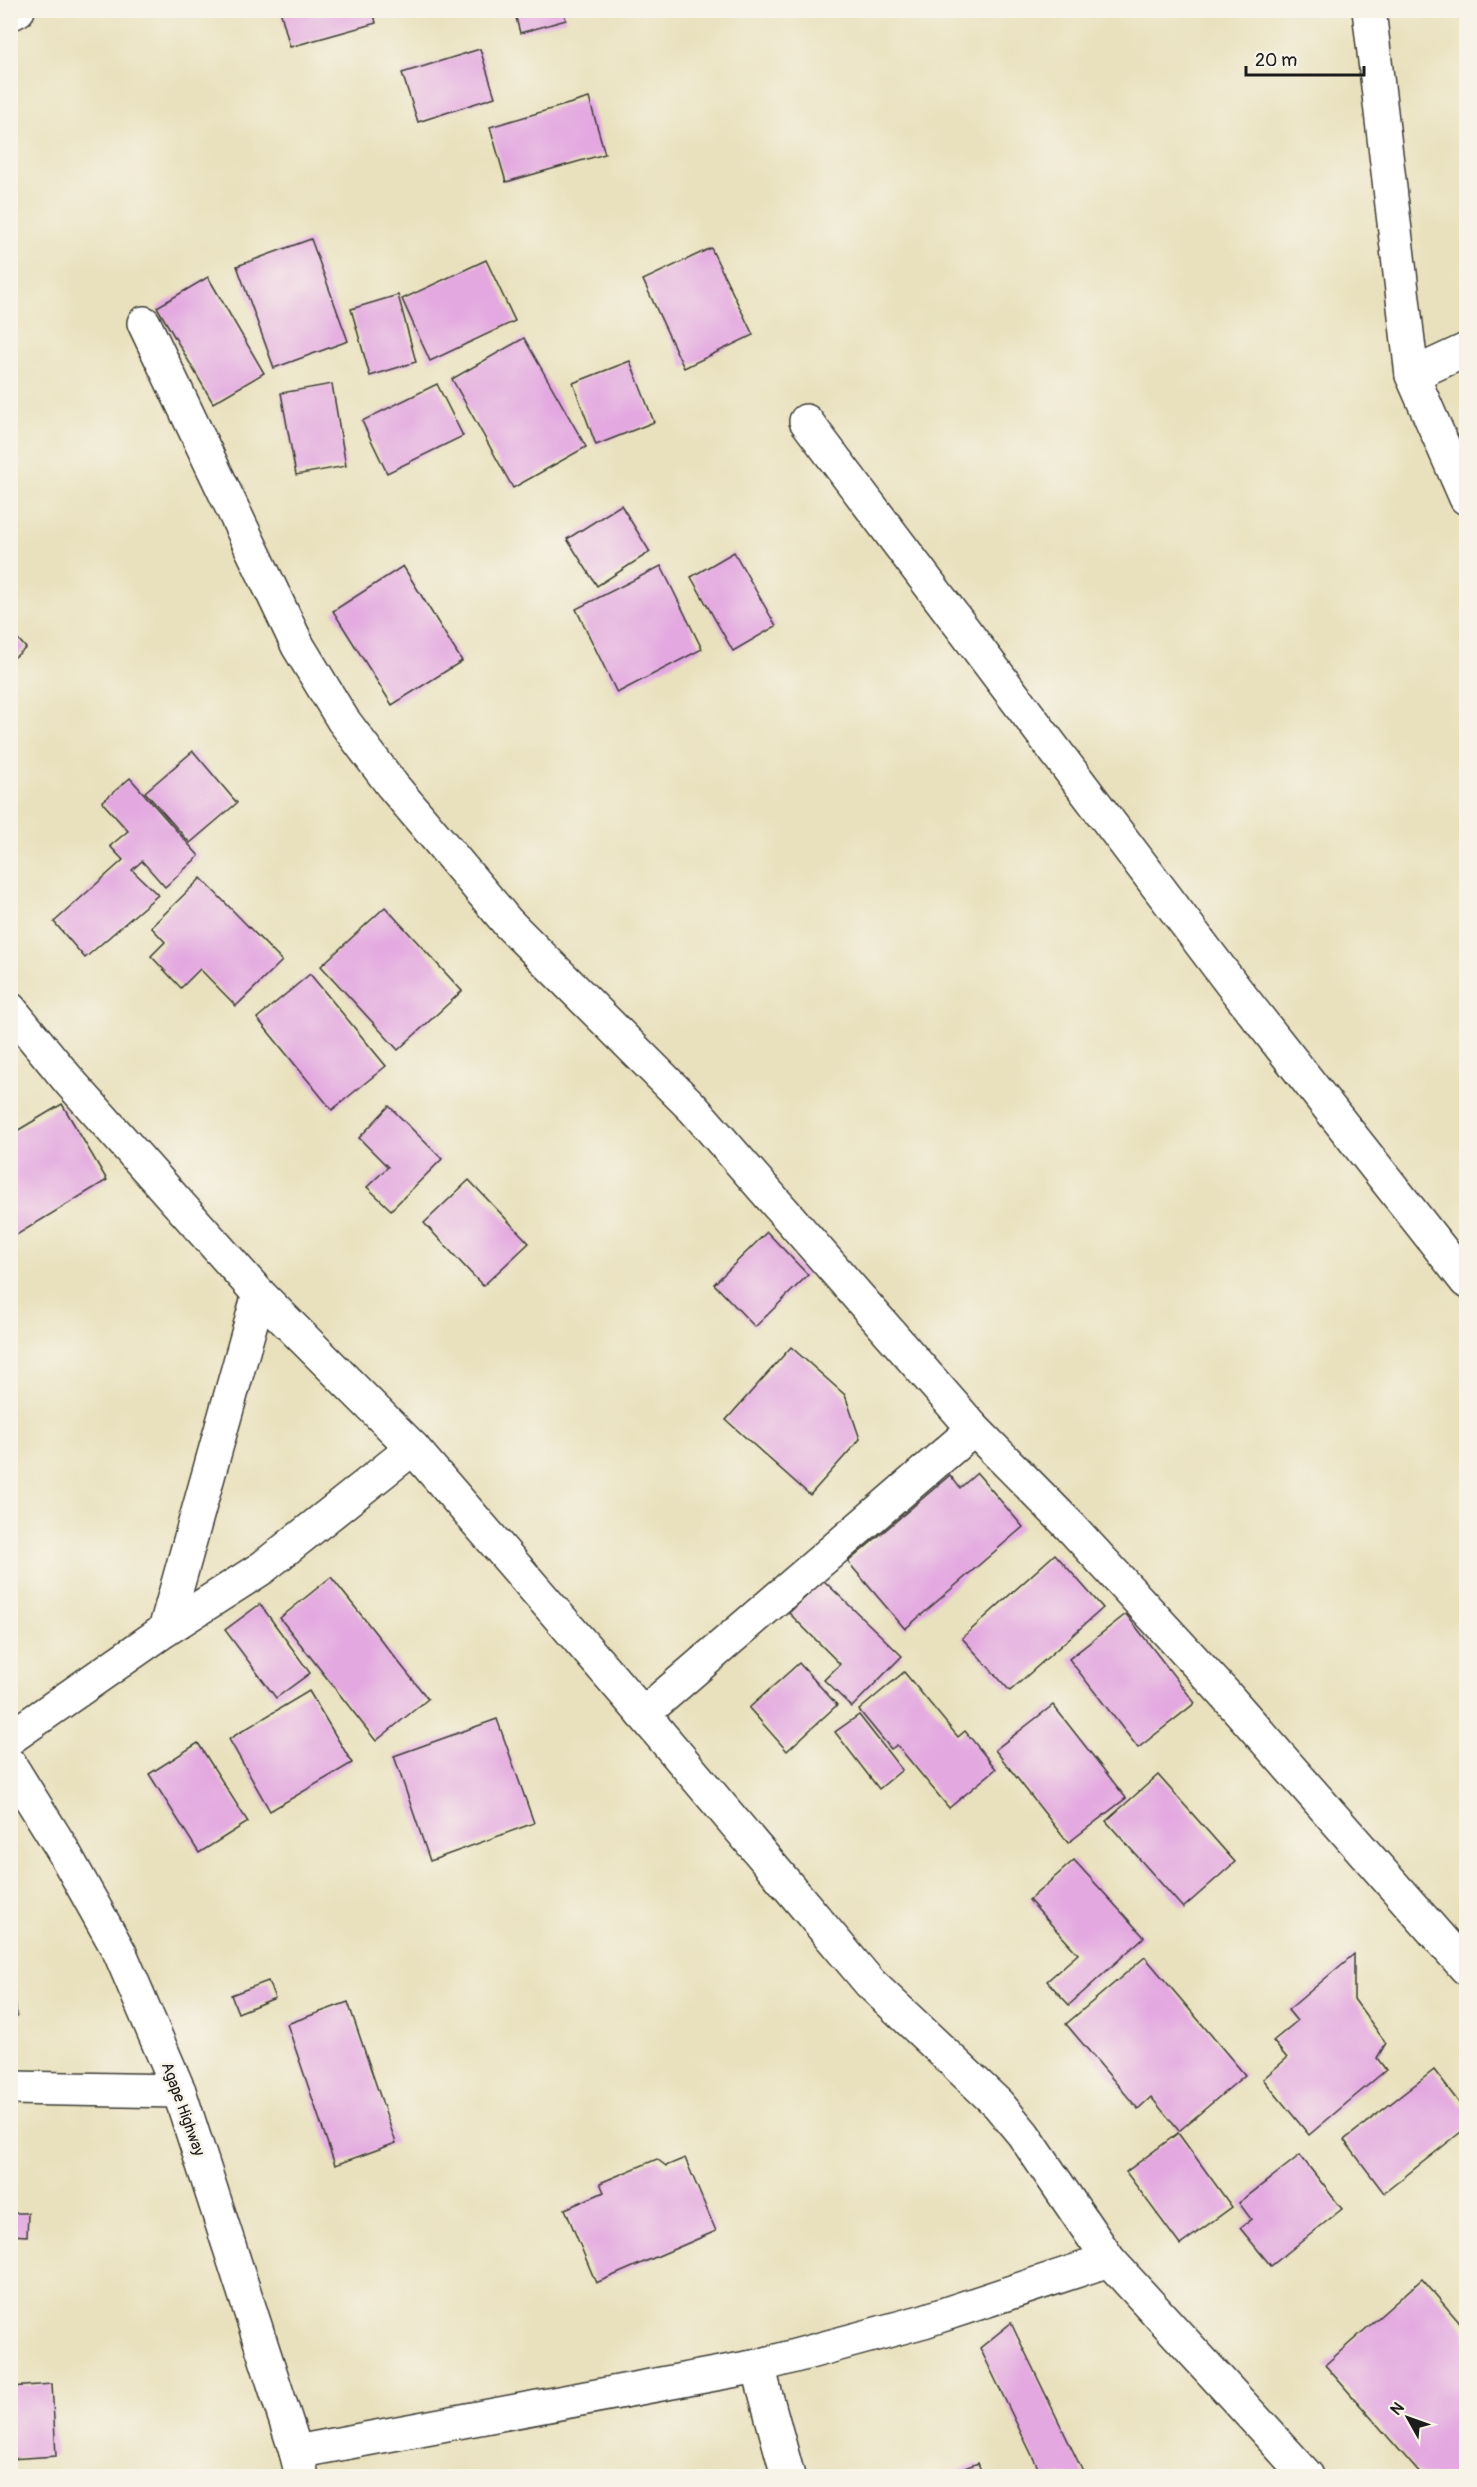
<svg xmlns="http://www.w3.org/2000/svg" width="1477" height="2487" font-family="Pangolin,sans-serif">
<style>
.building{fill:#e3a8e0}
.lines{fill:none;stroke-linecap:round;stroke-linejoin:round}
.minor-casing{stroke:#3b3a34;stroke-width:36}
.minor{stroke:#fff;stroke-width:33}
.labels{text-anchor:middle;dominant-baseline:central;stroke-width:5;stroke-linejoin:round;paint-order:stroke}
.street-label{font-size:16px;fill:#1c1c1c;stroke:#f7f3e8}
</style>
<rect width="100%" height="100%" fill="#f7f3e8"/>
<filter id="ink" filterUnits="userSpaceOnUse"><feTurbulence type="fractalNoise" baseFrequency=".0167" numOctaves="2"/><feDisplacementMap in="SourceGraphic" scale="12" xChannelSelector="R" yChannelSelector="G"/><feConvolveMatrix kernelMatrix="1 2 1 2 8 2 1 2 1" color-interpolation-filters="sRGB"/></filter>
<filter id="wash" filterUnits="userSpaceOnUse"><feTurbulence type="fractalNoise" baseFrequency=".008" numOctaves="4" result="noise"/><feDisplacementMap in="SourceGraphic" scale="24" xChannelSelector="R" yChannelSelector="G"/><feGaussianBlur stdDeviation="1.35" result="paint"/><feColorMatrix in="noise" values="0 0 0 0 0 0 0 0 0 0 0 0 0 0 0 0 0 1.4 0 .05"/><feComposite in="paint" operator="in"/></filter>
<g filter="url(#wash)">
<rect width="100%" height="100%" fill="#e9e1bd"/>
<g id="blocks">
<g class="building">
<path d="M280,10H373L376,23L290,47Z"/>
<path d="M514,10H563L566,20L520,33Z"/>
<path d="M480,49L495,97L418,122L402,73Z"/>
<path d="M589,98L605,154L506,182L490,127Z"/>
<path d="M311,239L348,341L274,368L237,266Z"/>
<path d="M711,248L753,335L684,368L643,280Z"/>
<path d="M486,260L515,321L430,361L402,299Z"/>
<path d="M208,277L264,373L213,403L157,307Z"/>
<path d="M398,295L416,362L370,376L351,309Z"/>
<path d="M524,338L586,447L513,488L452,379Z"/>
<path d="M630,361L654,422L596,445L573,383Z"/>
<path d="M332,384L346,466L296,475L281,393Z"/>
<path d="M437,384L463,436L387,473L362,421Z"/>
<path d="M621,505L650,552L597,586L567,539Z"/>
<path d="M734,552L776,626L733,651L691,577Z"/>
<path d="M403,566L462,661L392,705L333,611Z"/>
<path d="M661,566L702,649L617,693L576,609Z"/>
<path d="M10,630L26,648L10,661Z"/>
<path d="M193,751L237,803L190,843L145,792Z"/>
<path d="M130,778L199,856L165,887L142,861L132,870L158,895L85,958L54,922L123,860L110,846L128,831L102,802Z"/>
<path d="M201,878L282,961L236,1006L200,969L181,988L151,956L165,942L151,927Z"/>
<path d="M385,907L462,991L398,1050L321,966Z"/>
<path d="M310,974L386,1066L332,1110L257,1018Z"/>
<path d="M62,1104L107,1180L10,1239V1135Z"/>
<path d="M389,1106L442,1159L391,1210L367,1187L388,1167L359,1138Z"/>
<path d="M469,1180L529,1243L483,1286L424,1223Z"/>
<path d="M767,1232L808,1275L755,1327L714,1284Z"/>
<path d="M791,1347L845,1395L860,1439L810,1495L726,1420Z"/>
<path d="M977,1473L1023,1527L905,1629L848,1562L950,1475L960,1488Z"/>
<path d="M1055,1554L1103,1608L1010,1691L962,1638Z"/>
<path d="M331,1577L428,1699L376,1741L280,1618Z"/>
<path d="M823,1580L902,1656L852,1707L824,1680L840,1664L789,1613Z"/>
<path d="M260,1604L310,1673L276,1698L225,1630Z"/>
<path d="M1126,1614L1195,1703L1138,1748L1069,1659Z"/>
<path d="M799,1663L837,1705L787,1751L749,1708Z"/>
<path d="M904,1672L958,1737L965,1731L996,1769L949,1808L897,1745L891,1749L859,1710Z"/>
<path d="M309,1691L352,1763L270,1811L229,1739Z"/>
<path d="M1053,1705L1126,1798L1068,1843L995,1750Z"/>
<path d="M859,1715L902,1770L879,1789L835,1732Z"/>
<path d="M497,1719L534,1823L430,1861L394,1756Z"/>
<path d="M198,1743L248,1822L199,1853L149,1774Z"/>
<path d="M1158,1775L1235,1862L1183,1908L1106,1821Z"/>
<path d="M1074,1860L1144,1937L1069,2005L1047,1981L1078,1954L1029,1900Z"/>
<path d="M10,1952L17,2017L10,2018Z"/>
<path d="M1354,1954V1999L1386,2043L1377,2058L1386,2070L1309,2135L1263,2079L1287,2058L1273,2041L1297,2021L1288,2010Z"/>
<path d="M1145,1957L1245,2075L1179,2131L1151,2097L1138,2109L1066,2024Z"/>
<path d="M268,1981L275,1998L238,2013L231,1995Z"/>
<path d="M348,2002L396,2143L335,2165L287,2024Z"/>
<path d="M1434,2070L1466,2112V2128L1384,2193L1344,2140Z"/>
<path d="M1178,2133L1232,2207L1180,2245L1126,2172Z"/>
<path d="M1300,2155L1342,2209L1271,2266L1240,2228L1251,2219L1239,2203Z"/>
<path d="M685,2158L716,2231L596,2283L565,2209L604,2192L600,2183L657,2159L666,2166Z"/>
<path d="M10,2213H28L27,2236L10,2235Z"/>
<path d="M1422,2279L1466,2330V2476H1422L1325,2365Z"/>
<path d="M1011,2323L1085,2476H1042L980,2348Z"/>
<path d="M52,2384L56,2456L10,2459V2387Z"/>
<path d="M978,2463L983,2476H943Z"/>
</g>
</g>
</g>
<g filter="url(#ink)">
<use href="#blocks" fill-opacity="0" stroke="#3b3a34" stroke-width="1.5"/>
<g class="lines">
<g class="minor-casing">
<g id="minor">
<path d="M1369,10L1412,375L1466,498"/>
<path d="M10,14L18,10"/>
<path d="M144,323L298,646L343,720L392,785L508,923L693,1108L974,1429L1070,1526L1223,1692L1466,1968"/>
<path d="M1412,375L1466,350"/>
<path d="M806,421L1236,990L1466,1281"/>
<path d="M10,1009L70,1082L259,1294L413,1448L643,1714L870,1983L998,2104L1023,2134L1109,2260L1307,2476"/>
<path d="M165,1630L259,1294"/>
<path d="M643,1714L974,1429"/>
<path d="M10,1738L165,1630L262,1568L413,1448"/>
<path d="M10,1765L61,1847L120,1953L179,2091L296,2452L302,2476"/>
<path d="M10,2088L179,2091"/>
<path d="M758,2366L788,2476"/>
<path d="M296,2452L758,2366L924,2321L1109,2260"/>
</g>
</g>
<use href="#minor" class="minor"/>
</g>
</g>
<g class="labels">
<g class="street-label">
<text transform="translate(183 2109) rotate(70)">Agape Highway</text>
</g>
</g>
<rect width="1477" height="2487" fill="none" stroke="#f7f3e8" stroke-width="36"/>
<g transform="translate(1408 2418) rotate(310)" stroke="#f7f3e8" stroke-width="4.5" paint-order="stroke">
<path d="M0-4.5L10 22L0 15L-10 22Z" fill="#1c1c1c"/>
<text y="-9" font-size="16" font-weight="bold" text-anchor="middle" fill="#1c1c1c">N</text>
</g>
<path d="M1246 66v9h118v-9" fill="none" stroke="#1c1c1c" stroke-width="3"/>
<text x="1255" y="66" font-size="18" fill="#1c1c1c" stroke="#f7f3e8" stroke-width="4.5" paint-order="stroke">20 m</text>
</svg>
